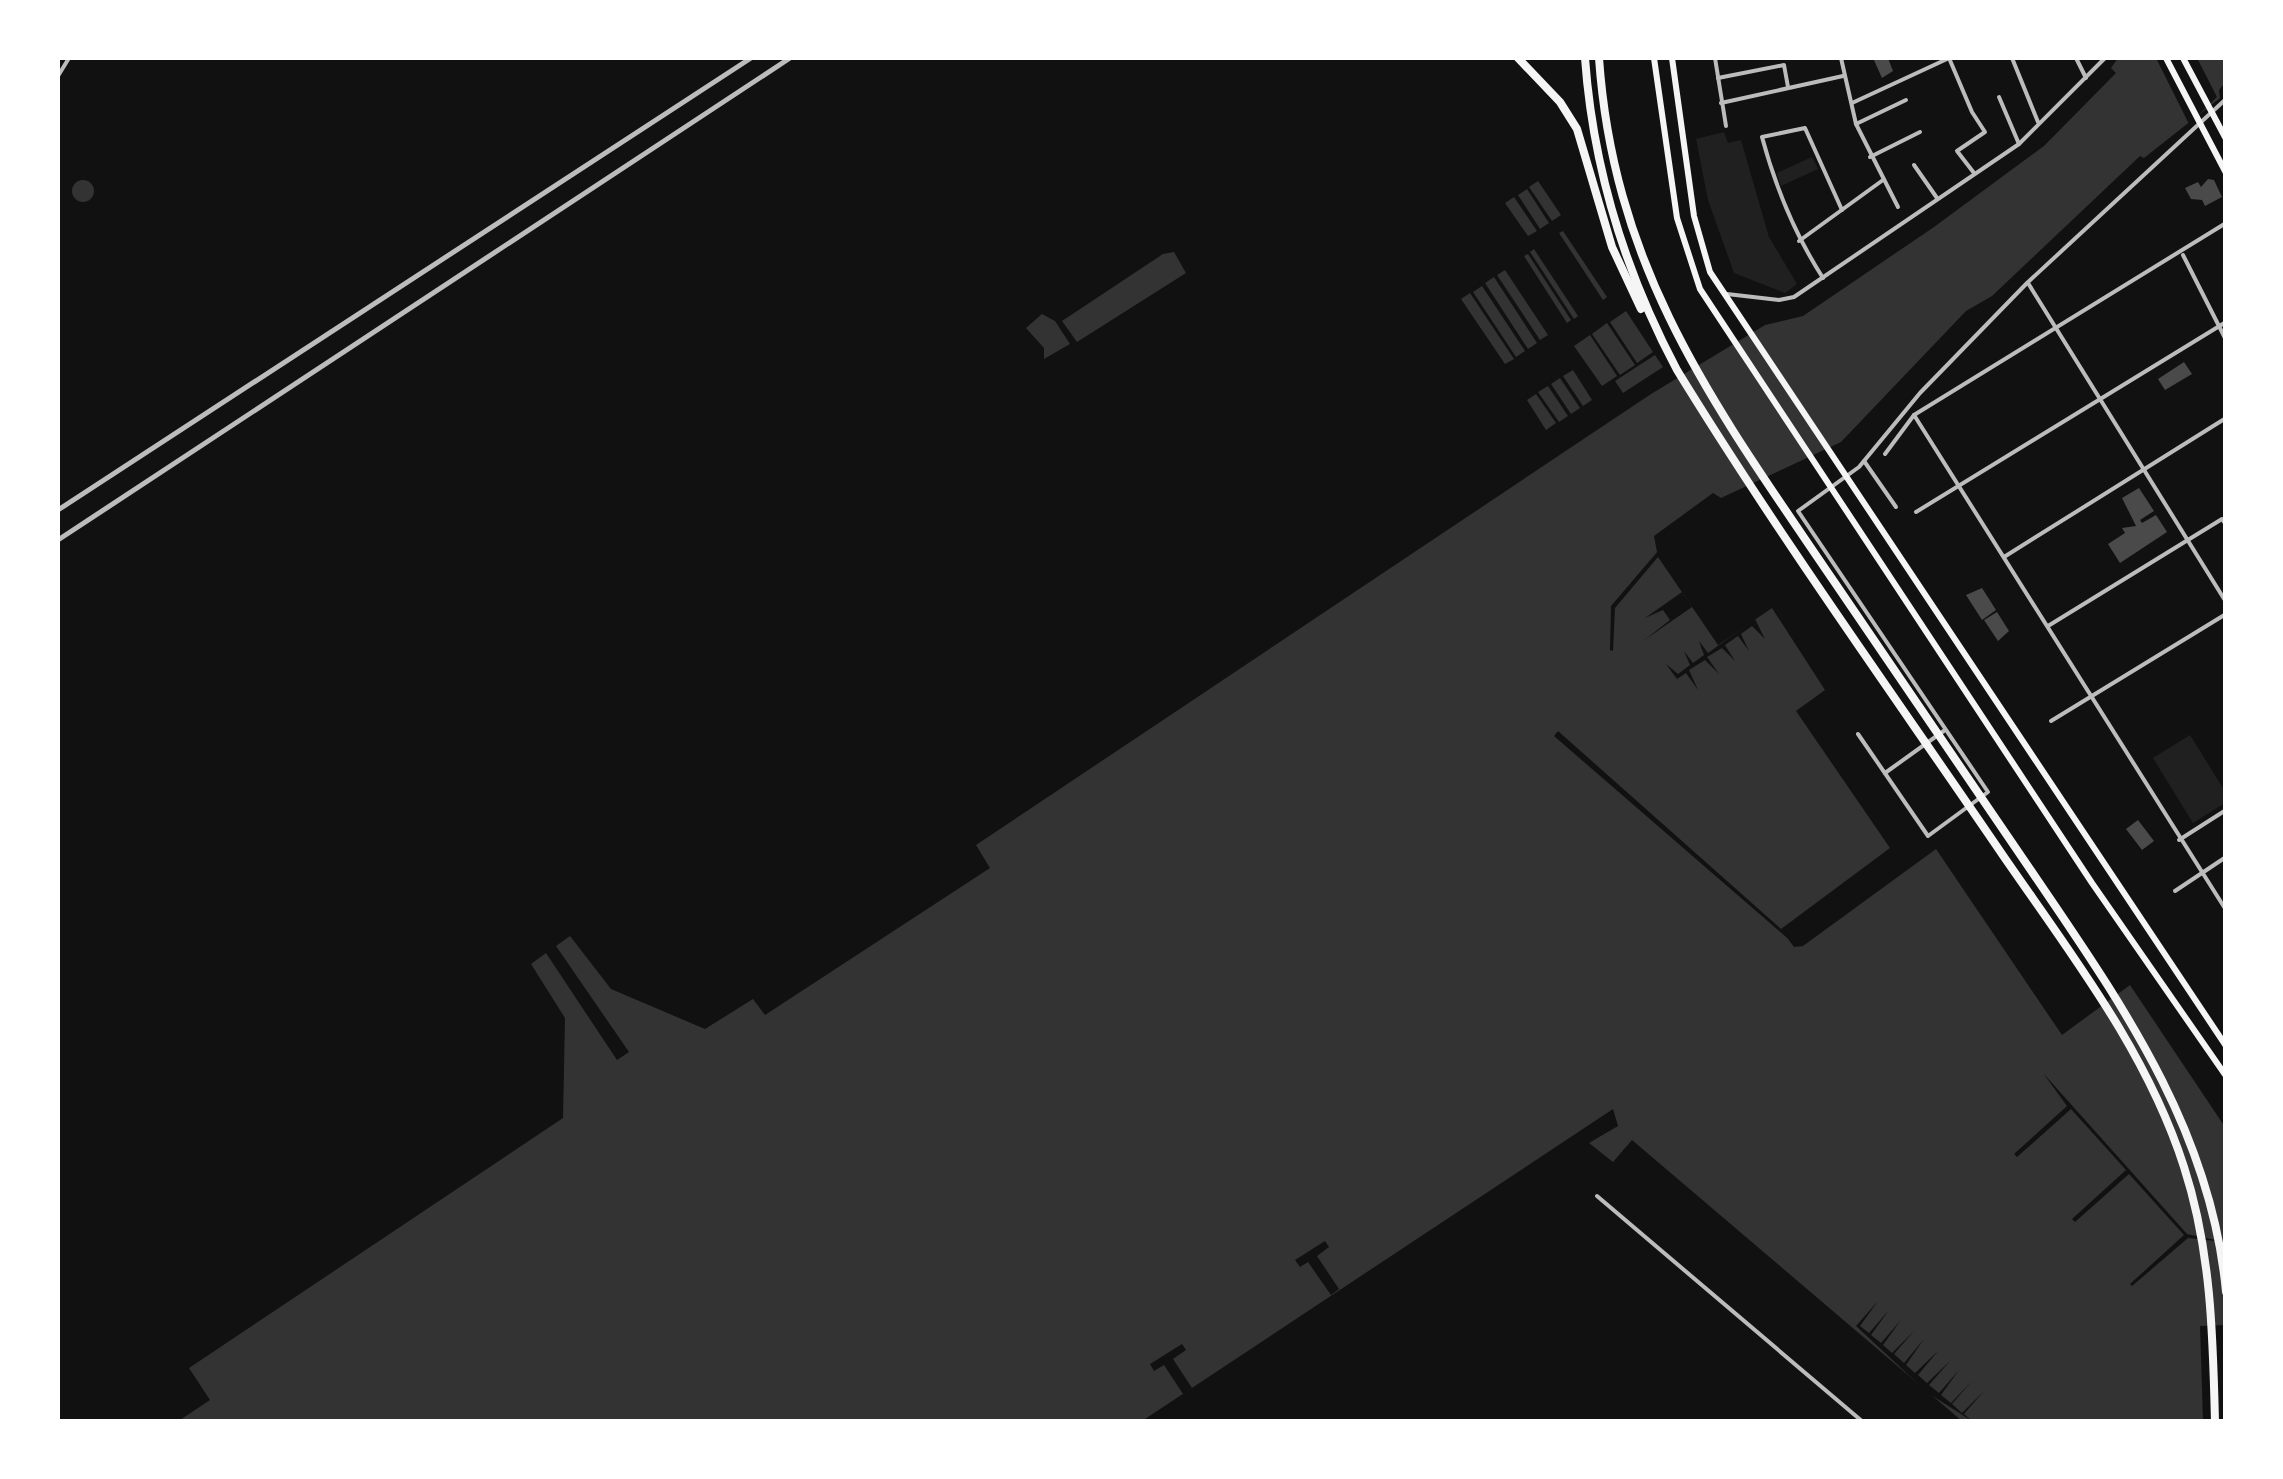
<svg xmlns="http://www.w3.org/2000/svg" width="2283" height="1479" font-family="'Crimson Pro',serif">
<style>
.green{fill:#202020}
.water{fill:#333}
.pier{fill:#111}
.building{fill:#4a4a4a}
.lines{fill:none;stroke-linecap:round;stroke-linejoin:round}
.minor{stroke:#bcbcbc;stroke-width:4}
.tertiary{stroke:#bcbcbc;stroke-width:5}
.secondary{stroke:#f5f5f5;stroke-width:6}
.primary{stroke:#f5f5f5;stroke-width:6}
.motorway{stroke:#f5f5f5;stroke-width:8}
</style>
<rect width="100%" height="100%" fill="#111"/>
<g class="green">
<path d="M1724,132L1728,143L1741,140L1769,237L1797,284L1785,293L1734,273L1708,200L1696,139Z"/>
<path d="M1812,157L1818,169L1781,186L1777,173Z"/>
<path d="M2190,735L2226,793L2225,803L2193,823L2153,758Z"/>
</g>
<g class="water">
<path d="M2118,58H2225V83L2219,90L2220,98L2144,158L2140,156L1992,296L1966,311L1841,442L1721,498L1713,493L1654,536L1658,557L1718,645L1772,608L1825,690L1796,711L1890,848L1781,929L1794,947L1803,946L1936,849L2062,1035L2130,985L2225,1127V1421H1962L1632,1140L1613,1162L1589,1143L1618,1126L1613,1109L1142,1421L177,1422L210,1400L189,1368L563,1118L565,1018L531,964L546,953L617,1060L629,1052L556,946L570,936L611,989L705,1029L753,999L765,1015L990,868L976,845L1651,394L1765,325L1803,316L1934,227L2044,146L2116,73L2111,68Z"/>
<circle cx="83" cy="191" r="11"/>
<path d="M1538,181L1561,215L1552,221L1529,187Z"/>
<path d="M1527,189L1549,223L1540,229L1518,195Z"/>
<path d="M1514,197L1537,231L1528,236L1505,203Z"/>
<path d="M1563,231L1607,297L1603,300L1559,233Z"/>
<path d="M1534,249L1578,316L1574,319L1530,252Z"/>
<path d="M1174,252L1186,273L1077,342L1062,321L1163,254Z"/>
<path d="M1528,254L1571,320L1567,323L1524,256Z"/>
<path d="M1505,270L1548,335L1540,340L1497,275Z"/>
<path d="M1494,277L1537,343L1528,349L1485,283Z"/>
<path d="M1482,286L1525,351L1516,357L1473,292Z"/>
<path d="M1470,293L1514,359L1505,364L1461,299Z"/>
<path d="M1626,311L1653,352L1637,363L1610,322Z"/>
<path d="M1042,314L1055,321L1070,344L1044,359V348L1026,328Z"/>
<path d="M1607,323L1635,365L1620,375L1592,334Z"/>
<path d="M1590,335L1617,376L1602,386L1574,346Z"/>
<path d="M1655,355L1663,367L1623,393L1615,381Z"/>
<path d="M1573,370L1592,400L1583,406L1563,376Z"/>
<path d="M1560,378L1580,408L1571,414L1551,384Z"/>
<path d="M1548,386L1568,416L1559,422L1538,392Z"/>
<path d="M1536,394L1556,423L1546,430L1527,400Z"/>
</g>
<g class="pier">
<path d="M2156,58H2197L2217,97L2189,124Z"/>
<path d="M1658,551V557L1615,608L1613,651L1610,650L1611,606Z"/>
<path d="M1682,592L1692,607L1643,641L1670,620L1663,610L1645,618Z"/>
<path d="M1755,619L1765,639L1752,626L1741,634L1749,651L1738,636L1725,645L1735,661L1722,648L1707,657L1719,674L1705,660L1689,670L1698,690L1686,673L1677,679L1666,664L1678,674L1690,665L1684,651L1693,663L1704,655L1699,641L1708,653Z"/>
<path d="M1558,731L1781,929L1793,943L1554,736Z"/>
<path d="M2043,1073L2187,1234L2225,1242L2188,1238L2132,1286L2130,1284L2184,1235L2129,1174L2075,1222L2072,1219L2126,1170L2071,1109L2017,1157L2014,1154L2067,1106Z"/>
<path d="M1325,1241L1329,1247L1317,1256L1339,1289L1331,1295L1308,1262L1300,1267L1295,1260Z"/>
<path d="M1878,1301L1860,1326L1869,1333L1889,1310L1871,1335L1881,1343L1901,1320L1883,1345L1892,1353L1914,1331L1894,1354L1904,1363L1924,1339L1906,1365L1915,1373L1938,1351L1918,1375L1927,1383L1950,1361L1929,1385L1939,1393L1959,1370L1941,1395L1951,1403L1972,1381L1952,1404L1962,1413L1984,1391L1964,1414L1972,1421L1928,1393L1856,1326Z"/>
<path d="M2225,1325V1421H2203L2200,1326Z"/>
<path d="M1182,1344L1186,1350L1173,1359L1192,1388L1183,1394L1164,1365L1154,1371L1150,1364Z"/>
</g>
<g class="building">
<path d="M1873,58H1888L1893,71L1882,78Z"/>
<path d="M2208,179L2214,180L2222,197L2205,206L2202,200L2191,199L2185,188L2198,182L2201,187Z"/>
<path d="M2184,362L2192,374L2165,390L2158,379Z"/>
<path d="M2139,488L2154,511L2140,520L2142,523L2156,515L2167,532L2120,563L2108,544L2125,533L2122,528L2136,526L2122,498Z"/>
<path d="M1982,588L1996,610L1982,620L1966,595Z"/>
<path d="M1997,612L2009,631L1998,641L1984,620Z"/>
<path d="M2138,820L2154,841L2142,850L2126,829Z"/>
</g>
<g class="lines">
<g class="minor">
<path d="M1715,58L1726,126"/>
<path d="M1841,58L1856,124L1898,207"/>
<path d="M1949,58L1972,112L1985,132L1957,151L1974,173"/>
<path d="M2012,58L2038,122"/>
<path d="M2076,58L2086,78"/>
<path d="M58,76L69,58"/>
<path d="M1718,78L1784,65L1788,87"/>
<path d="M1999,97L2019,144"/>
<path d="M1721,103L1843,76"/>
<path d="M1852,103L1947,59"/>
<path d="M1856,124L1906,100"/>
<path d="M1870,157L1920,132"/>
<path d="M1914,165L1937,198"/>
<path d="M1799,241L1883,180"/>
<path d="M2183,255L2226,340"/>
<path d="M1823,278C1794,233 1776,189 1762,137L1805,128L1842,210"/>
<path d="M2028,283L2226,602"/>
<path d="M1727,294L1779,300L1794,297L2019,144L2105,58"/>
<path d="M1914,415L2226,910"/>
<path d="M1885,454L1914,415L2226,223"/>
<path d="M1864,461L1896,507"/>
<path d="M1916,512L2226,322"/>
<path d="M2004,557L2226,418"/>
<path d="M2048,626L2222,519L2226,525"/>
<path d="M2051,721L2226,614"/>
<path d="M1858,734L1928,836L1988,792L1798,511L1859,467L1920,393L2027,283L2226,99"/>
<path d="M1885,773L1945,730"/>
<path d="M2179,840L2226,810"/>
<path d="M2175,891L2226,857"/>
<path d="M2225,952L2226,951"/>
<path d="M1597,1196L1863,1422"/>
</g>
<g class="tertiary">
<path d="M58,510L751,58"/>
<path d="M58,540L790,58"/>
</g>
<g class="secondary">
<path d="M2166,58L2226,173"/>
<path d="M2183,58L2226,139"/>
</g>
<g class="primary">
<path d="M1654,58L1677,218L1700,289L2092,883L2226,1076"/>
<path d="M1672,58L1694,216L1710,272L2226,1046"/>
</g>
<g class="motorway">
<path d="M1518,58L1560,102L1577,129L1612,247L1641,309"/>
<path d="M1585,58C1593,169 1625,272 1677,370C1779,536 1893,694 2002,854C2070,953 2147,1051 2184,1167C2211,1250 2213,1335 2215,1422"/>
<path d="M1599,58C1614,273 1717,409 1833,580C1904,684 1975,788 2045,891C2130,1016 2212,1138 2226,1292"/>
</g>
</g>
<rect width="2283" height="1479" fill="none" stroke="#ffffff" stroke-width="120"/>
</svg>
